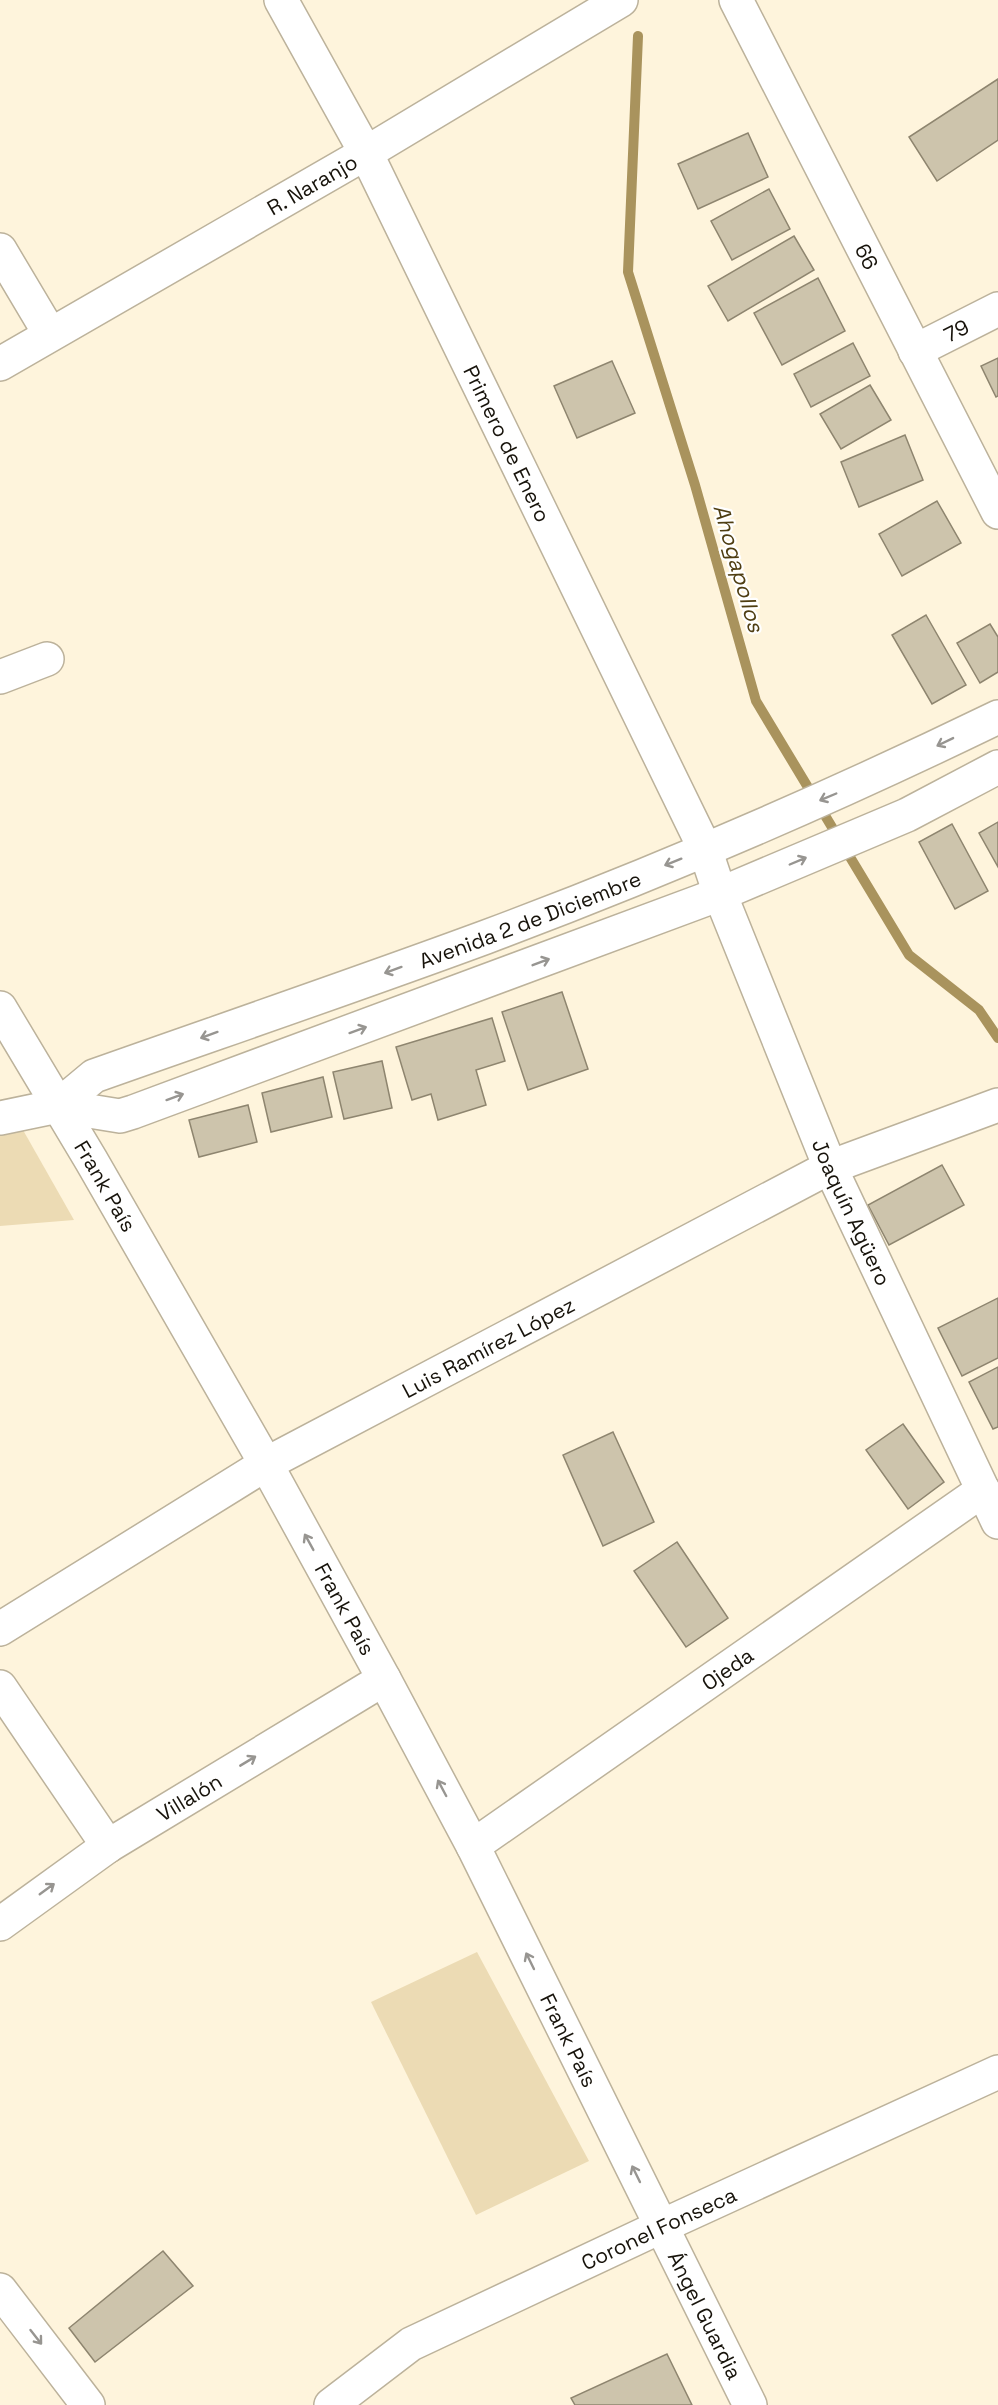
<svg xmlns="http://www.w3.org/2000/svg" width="998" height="2405" font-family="'Space Grotesk',sans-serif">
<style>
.green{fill:#ecdbb4}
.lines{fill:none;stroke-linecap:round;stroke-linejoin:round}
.stream{stroke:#a9935d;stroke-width:10}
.building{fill:#cdc4ac;stroke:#8e856f;stroke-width:1.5}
.street-casing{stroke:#bcb29b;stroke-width:36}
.secondary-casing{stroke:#bcb29b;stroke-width:36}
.street{stroke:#fff;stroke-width:33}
.secondary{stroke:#fff;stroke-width:33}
.oneway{stroke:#979591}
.labels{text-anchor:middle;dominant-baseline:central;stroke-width:4.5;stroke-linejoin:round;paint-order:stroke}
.street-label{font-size:21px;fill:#17130b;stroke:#fff}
.water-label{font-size:22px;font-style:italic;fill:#4e3d11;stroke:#fff}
</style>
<rect width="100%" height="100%" fill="#fef4dc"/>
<g class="green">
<path d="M23,1130L74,1220L0,1226V1135Z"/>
<path d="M477,1952L589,2161L476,2215L371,2002Z"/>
</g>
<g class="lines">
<path class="stream" d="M638,36L628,272L695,485L756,701L909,955L979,1010L998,1038"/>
</g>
<g class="building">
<path d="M998,79V140L937,181L909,137Z"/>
<path d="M748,133L768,177L698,209L678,164Z"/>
<path d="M769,189L790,229L732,260L711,221Z"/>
<path d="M794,236L814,270L728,321L708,286Z"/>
<path d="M818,278L845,331L782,365L754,313Z"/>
<path d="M853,343L870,376L811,407L794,374Z"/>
<path d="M998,358V396L996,397L981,366Z"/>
<path d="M612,361L635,413L577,438L554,386Z"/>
<path d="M870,385L891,420L841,449L820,414Z"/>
<path d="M905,435L923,480L859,507L841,462Z"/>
<path d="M937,501L961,543L902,576L879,534Z"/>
<path d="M926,615L966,685L932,704L892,635Z"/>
<path d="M990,624L998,637V672L980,683L957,643Z"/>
<path d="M998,822V867L979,833Z"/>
<path d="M952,824L988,891L955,909L919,842Z"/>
<path d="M562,992L588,1069L528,1090L502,1012Z"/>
<path d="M492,1018L505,1061L476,1070L486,1105L438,1120L431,1094L412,1100L396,1047Z"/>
<path d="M382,1061L392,1108L344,1119L333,1072Z"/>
<path d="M323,1077L332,1117L271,1132L262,1093Z"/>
<path d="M248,1105L257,1142L199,1157L189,1120Z"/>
<path d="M942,1165L964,1205L889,1245L868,1205Z"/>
<path d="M998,1298V1358L962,1376L938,1328Z"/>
<path d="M998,1367V1427L993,1429L969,1382Z"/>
<path d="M903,1424L944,1482L908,1509L866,1450Z"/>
<path d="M613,1432L654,1522L603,1546L563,1455Z"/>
<path d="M677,1542L728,1618L686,1647L634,1571Z"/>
<path d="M163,2251L193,2286L95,2362L69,2328Z"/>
<path d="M667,2354L692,2405H575L571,2398Z"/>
</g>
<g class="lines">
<g class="street-casing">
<g id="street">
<path id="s1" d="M281,0L366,153L705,849L720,894L830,1167L998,1522"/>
<path id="s2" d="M736,0L998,512"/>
<path d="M0,250L50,334"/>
<path id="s3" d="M915,351L998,309"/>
<path id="s4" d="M0,364L366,153L621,0"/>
<path d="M0,677L47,659"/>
<path id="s5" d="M0,1629L266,1464L830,1167L998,1105"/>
<path d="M0,1687L108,1846"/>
<path id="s6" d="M473,1846L983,1490"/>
<path id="s7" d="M0,1924L108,1846L384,1679"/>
<path id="s8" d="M331,2405L411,2344L662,2226L998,2072"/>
</g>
</g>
<g class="secondary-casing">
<g id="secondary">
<path id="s9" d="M0,1008L91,1160L266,1464L384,1679L473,1846L750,2405"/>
<path id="s10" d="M58,1106L94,1076C224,1030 356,985 486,937C660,872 831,798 998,717"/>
<path d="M0,1118L58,1106L120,1116L133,1112L720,894L907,815L998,767"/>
<path d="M0,2290L88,2405"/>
</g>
</g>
<use href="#street" class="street"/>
<use href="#secondary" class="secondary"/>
</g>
<defs><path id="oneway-shaft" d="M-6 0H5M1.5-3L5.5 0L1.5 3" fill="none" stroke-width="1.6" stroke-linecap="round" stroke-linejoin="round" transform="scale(1.5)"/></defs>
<g class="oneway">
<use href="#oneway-shaft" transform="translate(945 742) rotate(154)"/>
<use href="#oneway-shaft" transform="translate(828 797) rotate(157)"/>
<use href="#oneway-shaft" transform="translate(798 861) rotate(-23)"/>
<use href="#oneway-shaft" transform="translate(673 862) rotate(158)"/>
<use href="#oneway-shaft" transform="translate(541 962) rotate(-21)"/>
<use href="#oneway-shaft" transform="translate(393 970) rotate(160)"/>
<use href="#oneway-shaft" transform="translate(358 1030) rotate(-20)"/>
<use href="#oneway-shaft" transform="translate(209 1035) rotate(160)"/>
<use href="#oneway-shaft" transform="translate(175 1097) rotate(-20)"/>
<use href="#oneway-shaft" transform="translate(309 1542) rotate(-119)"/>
<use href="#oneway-shaft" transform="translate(248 1761) rotate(-31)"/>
<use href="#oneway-shaft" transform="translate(442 1788) rotate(-118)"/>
<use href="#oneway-shaft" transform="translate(47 1889) rotate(-36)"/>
<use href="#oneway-shaft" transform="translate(530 1961) rotate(-116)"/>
<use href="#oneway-shaft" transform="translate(636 2174) rotate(-116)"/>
<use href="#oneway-shaft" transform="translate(36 2337) rotate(52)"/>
</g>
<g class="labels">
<g class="street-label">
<text stroke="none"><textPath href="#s4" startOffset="360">R. Naranjo</textPath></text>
<text stroke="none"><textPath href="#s2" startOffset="288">66</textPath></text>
<text stroke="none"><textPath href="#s3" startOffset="46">79</textPath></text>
<text stroke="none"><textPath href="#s1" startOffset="498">Primero de Enero</textPath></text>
<text stroke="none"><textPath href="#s10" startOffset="510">Avenida 2 de Diciembre</textPath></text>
<text stroke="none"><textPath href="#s9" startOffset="207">Frank País</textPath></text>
<text stroke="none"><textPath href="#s1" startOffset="1341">Joaquín Agüero</textPath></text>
<text stroke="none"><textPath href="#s5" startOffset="564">Luis Ramírez López</textPath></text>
<text stroke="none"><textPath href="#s9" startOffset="693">Frank País</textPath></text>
<text stroke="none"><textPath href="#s6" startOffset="310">Ojeda</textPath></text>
<text stroke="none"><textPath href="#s7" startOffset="228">Villalón</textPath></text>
<text stroke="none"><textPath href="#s9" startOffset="1179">Frank País</textPath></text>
<text stroke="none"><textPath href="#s8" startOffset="374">Coronel Fonseca</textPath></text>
<text stroke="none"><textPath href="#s9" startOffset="1486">Ángel Guardia</textPath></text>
</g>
<g class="water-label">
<text transform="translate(739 568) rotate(74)">Ahogapollos</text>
</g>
</g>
</svg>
